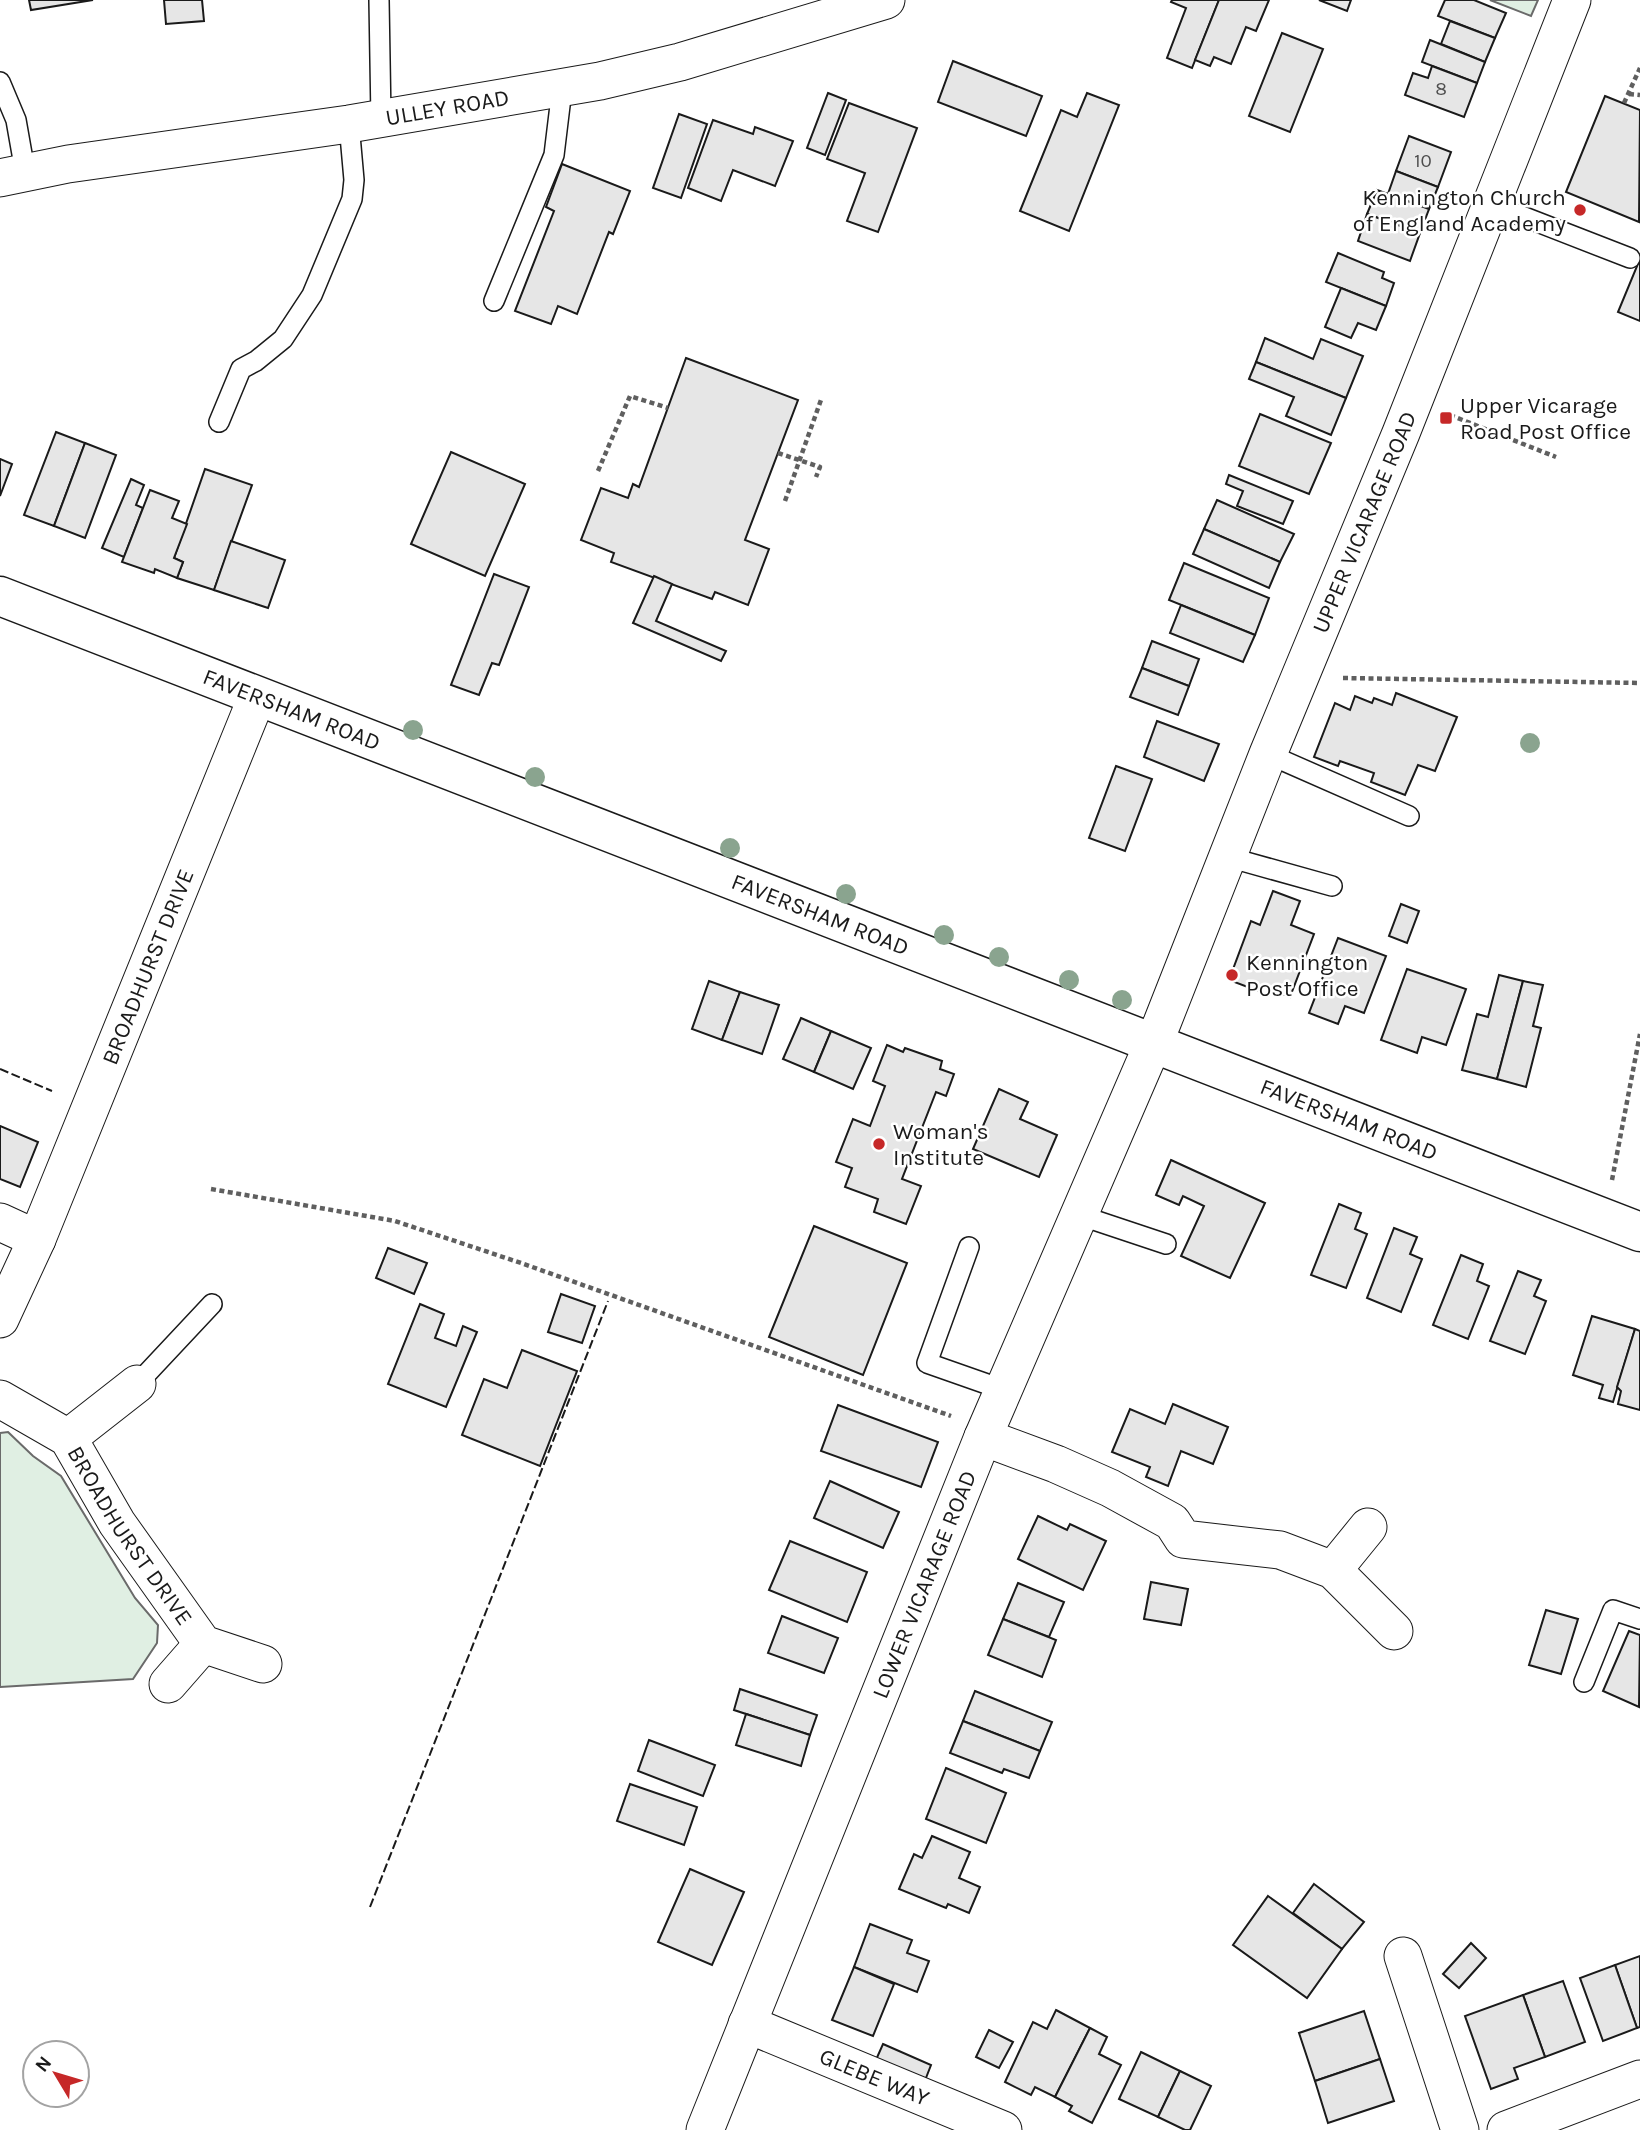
<svg xmlns="http://www.w3.org/2000/svg" width="1640" height="2130" font-family="Karla,sans-serif">
<style>
.green{fill:#e0efe3;stroke:#6a6a6a;stroke-width:2}
.building{fill:#e6e6e6;stroke:#1a1a1a;stroke-width:2}
.lines{fill:none;stroke-linecap:round;stroke-linejoin:round}
.lane-casing{stroke:#1a1a1a;stroke-width:22}
.street-casing{stroke:#1a1a1a;stroke-width:39}
.primary-casing{stroke:#1a1a1a;stroke-width:41}
.path{stroke:#5f5f5f;stroke-width:4.5;stroke-dasharray:5 3.5;stroke-linecap:butt}
.lane{stroke:#fff;stroke-width:19}
.street{stroke:#fff;stroke-width:37}
.primary{stroke:#fff;stroke-width:38}
.fence{stroke:#1a1a1a;stroke-width:2;stroke-dasharray:9 3.5;stroke-linecap:butt}
.tree{fill:#8aa48f}
.poi-dot{fill:#c62828;stroke:#fff;stroke-width:2.5}
.labels{text-anchor:middle;dominant-baseline:central;stroke-width:5;stroke-linejoin:round;paint-order:stroke}
.number-label{font-size:19px;fill:#4d4d4d}
.street-label{font-size:23px;fill:#1a1a1a;stroke:#fff}
.poi-label{font-size:23px;fill:#1a1a1a;stroke:#fff;text-anchor:start}
</style>
<rect width="100%" height="100%" fill="#fff"/>
<g class="green">
<path d="M1490,0H1538L1531,16Z"/>
<path d="M8,1432L33,1456L61,1476L135,1598L158,1625L157,1643L133,1679L0,1687V1433Z"/>
</g>
<g class="building">
<path d="M29,0H93L31,10Z"/>
<path d="M164,0H202L204,21L166,24Z"/>
<path d="M1172,0H1219L1192,68L1167,58L1186,8L1171,2Z"/>
<path d="M1219,0H1269L1256,31L1246,27L1231,64L1214,57L1210,66L1195,60Z"/>
<path d="M1319,0H1351L1347,11Z"/>
<path d="M1445,0H1474L1506,13L1495,38L1438,16Z"/>
<path d="M1450,21L1495,38L1485,62L1441,44Z"/>
<path d="M1282,33L1323,49L1290,132L1249,116Z"/>
<path d="M1430,40L1485,62L1477,83L1422,62Z"/>
<path d="M953,61L1042,96L1026,136L938,102Z"/>
<path d="M1432,66L1477,83L1464,117L1405,95L1413,73L1428,78Z"/>
<path d="M828,93L846,100L825,155L807,148Z"/>
<path d="M1087,93L1119,105L1069,231L1020,211L1061,110L1077,117Z"/>
<path d="M1605,96L1640,110L1639,222L1566,192Z"/>
<path d="M849,103L917,128L878,232L847,221L865,173L827,159Z"/>
<path d="M679,114L707,124L681,198L653,188Z"/>
<path d="M713,120L753,134L755,127L793,141L775,186L733,170L721,201L688,188Z"/>
<path d="M1409,136L1451,152L1438,187L1396,171Z"/>
<path d="M562,164L630,191L613,234L609,232L577,314L558,306L551,324L515,311L554,211L546,207Z"/>
<path d="M1396,171L1438,187L1429,209L1388,194Z"/>
<path d="M1377,190L1429,209L1420,233L1367,214Z"/>
<path d="M1367,214L1420,233L1410,261L1358,241Z"/>
<path d="M1338,253L1384,272L1382,278L1394,283L1386,306L1326,282Z"/>
<path d="M1640,259V321L1618,312Z"/>
<path d="M1341,288L1386,306L1376,330L1358,323L1351,338L1325,327Z"/>
<path d="M1265,338L1313,359L1321,339L1363,356L1346,398L1256,362Z"/>
<path d="M686,358L798,400L745,540L769,549L748,605L715,592L712,599L611,562L614,553L581,540L601,488L628,498L633,484L639,487Z"/>
<path d="M1256,362L1346,398L1331,435L1286,416L1294,397L1249,379Z"/>
<path d="M1260,414L1331,443L1309,494L1239,466Z"/>
<path d="M56,432L85,443L54,526L24,515Z"/>
<path d="M85,443L116,455L85,538L54,526Z"/>
<path d="M451,452L525,484L485,576L411,544Z"/>
<path d="M0,459L12,464L0,496Z"/>
<path d="M205,469L252,485L214,590L177,578L183,562L174,558Z"/>
<path d="M1229,475L1293,501L1283,524L1237,506L1243,491L1226,484Z"/>
<path d="M131,479L144,485L136,505L143,508L124,557L102,548Z"/>
<path d="M150,490L179,501L172,518L187,524L174,558L183,562L177,578L155,569L154,573L122,562Z"/>
<path d="M1217,500L1294,534L1280,562L1204,529Z"/>
<path d="M1204,529L1280,562L1269,588L1193,554Z"/>
<path d="M231,541L285,560L268,608L214,590Z"/>
<path d="M1184,563L1269,598L1255,635L1169,600Z"/>
<path d="M494,574L529,587L499,665L492,663L479,695L451,685Z"/>
<path d="M654,576L672,584L656,621L726,651L721,661L633,623Z"/>
<path d="M1181,605L1255,635L1243,662L1170,633Z"/>
<path d="M1152,641L1199,659L1189,686L1142,668Z"/>
<path d="M1142,668L1189,686L1178,715L1130,697Z"/>
<path d="M1396,693L1457,717L1435,771L1418,765L1405,795L1371,782L1374,773L1340,761L1338,766L1314,757L1335,703L1350,710L1355,696L1372,703L1374,698L1392,705Z"/>
<path d="M1157,721L1219,744L1204,781L1144,757Z"/>
<path d="M1116,766L1152,779L1125,851L1089,838Z"/>
<path d="M1273,891L1300,901L1291,925L1314,934L1290,997L1264,987L1261,992L1229,980L1251,921L1260,925Z"/>
<path d="M1401,904L1419,911L1407,943L1389,936Z"/>
<path d="M1338,938L1386,956L1364,1013L1345,1006L1338,1024L1309,1013Z"/>
<path d="M1407,969L1466,989L1446,1045L1422,1037L1417,1053L1381,1040Z"/>
<path d="M1499,975L1523,981L1497,1079L1462,1070L1477,1014L1488,1017Z"/>
<path d="M709,981L740,992L722,1040L692,1029Z"/>
<path d="M1523,981L1543,985L1533,1026L1541,1028L1526,1087L1497,1079Z"/>
<path d="M740,992L779,1005L762,1054L722,1040Z"/>
<path d="M801,1018L831,1031L814,1072L783,1059Z"/>
<path d="M831,1031L871,1048L853,1089L814,1072Z"/>
<path d="M887,1045L903,1052L905,1048L942,1061L940,1069L954,1074L946,1096L936,1092L902,1179L921,1186L906,1224L874,1212L878,1199L845,1187L852,1168L836,1162L853,1119L870,1126L885,1086L873,1081Z"/>
<path d="M999,1089L1028,1102L1020,1119L1057,1135L1039,1177L973,1149Z"/>
<path d="M0,1126L38,1142L20,1187L0,1179Z"/>
<path d="M1171,1160L1265,1203L1230,1278L1181,1256L1204,1206L1183,1196L1179,1205L1156,1195Z"/>
<path d="M1339,1204L1361,1213L1355,1229L1367,1234L1346,1288L1311,1275Z"/>
<path d="M814,1226L907,1263L863,1375L769,1337Z"/>
<path d="M1394,1228L1417,1237L1410,1254L1422,1259L1401,1312L1367,1298Z"/>
<path d="M388,1248L427,1263L414,1294L376,1278Z"/>
<path d="M1461,1255L1483,1264L1477,1281L1489,1286L1468,1339L1433,1325Z"/>
<path d="M1518,1271L1541,1280L1534,1296L1546,1301L1525,1354L1490,1341Z"/>
<path d="M561,1294L595,1306L582,1343L548,1332Z"/>
<path d="M420,1304L444,1314L435,1338L456,1346L463,1326L477,1332L446,1407L388,1384Z"/>
<path d="M1592,1316L1635,1329L1613,1402L1599,1398L1603,1385L1573,1375Z"/>
<path d="M1635,1329L1640,1331V1410L1618,1404L1621,1391L1617,1387Z"/>
<path d="M522,1350L577,1371L540,1466L462,1435L484,1379L507,1388Z"/>
<path d="M1173,1404L1228,1427L1213,1464L1181,1451L1168,1486L1146,1477L1150,1467L1112,1452L1130,1409L1165,1424Z"/>
<path d="M838,1405L938,1442L921,1487L821,1451Z"/>
<path d="M830,1481L899,1512L883,1548L814,1518Z"/>
<path d="M1038,1516L1067,1530L1070,1524L1106,1541L1083,1590L1018,1559Z"/>
<path d="M790,1541L867,1572L847,1622L769,1590Z"/>
<path d="M1151,1582L1188,1589L1181,1625L1144,1619Z"/>
<path d="M1018,1583L1064,1602L1049,1637L1003,1619Z"/>
<path d="M1546,1610L1578,1619L1561,1674L1529,1665Z"/>
<path d="M782,1616L838,1638L824,1673L768,1653Z"/>
<path d="M1003,1619L1056,1640L1042,1677L988,1655Z"/>
<path d="M1629,1631L1640,1635L1639,1707L1603,1691Z"/>
<path d="M740,1689L817,1715L810,1735L734,1710Z"/>
<path d="M975,1691L1052,1722L1040,1751L963,1721Z"/>
<path d="M746,1714L810,1735L801,1766L736,1745Z"/>
<path d="M963,1721L1040,1751L1029,1778L1004,1769L1002,1773L950,1753Z"/>
<path d="M649,1740L715,1765L703,1796L638,1771Z"/>
<path d="M946,1768L1006,1793L986,1843L926,1819Z"/>
<path d="M630,1784L697,1807L684,1845L617,1821Z"/>
<path d="M932,1836L970,1852L959,1878L980,1887L969,1913L948,1904L946,1908L899,1889L914,1854L922,1858Z"/>
<path d="M690,1869L744,1892L712,1965L658,1942Z"/>
<path d="M1314,1884L1364,1922L1342,1949L1293,1913Z"/>
<path d="M1268,1896L1342,1949L1307,1998L1233,1945Z"/>
<path d="M870,1924L912,1940L907,1953L929,1961L917,1992L854,1967Z"/>
<path d="M1471,1943L1486,1958L1459,1988L1443,1974Z"/>
<path d="M1640,1956V2027L1637,2028L1615,1965Z"/>
<path d="M1615,1965L1637,2028L1603,2041L1580,1978Z"/>
<path d="M854,1967L894,1984L873,2036L832,2020Z"/>
<path d="M1563,1981L1585,2042L1545,2057L1523,1995Z"/>
<path d="M1523,1995L1545,2057L1514,2068L1518,2079L1491,2089L1465,2016Z"/>
<path d="M1056,2010L1090,2028L1055,2097L1035,2087L1031,2095L1005,2082L1033,2022L1047,2029Z"/>
<path d="M1364,2011L1380,2059L1315,2081L1299,2033Z"/>
<path d="M1090,2028L1107,2037L1099,2054L1121,2065L1092,2123L1069,2111L1072,2106L1055,2097Z"/>
<path d="M989,2030L1013,2042L999,2068L976,2057Z"/>
<path d="M883,2044L931,2065L924,2083L875,2062Z"/>
<path d="M1141,2052L1180,2071L1158,2117L1119,2099Z"/>
<path d="M1380,2059L1394,2101L1328,2123L1315,2081Z"/>
<path d="M1180,2071L1211,2086L1190,2130H1185L1158,2117Z"/>
</g>
<g class="lines">
<g class="lane-casing">
<g id="lane">
<path d="M379,0L381,119"/>
<path d="M0,82L16,120L25,171"/>
<path d="M1491,204L1630,258"/>
<path d="M494,301L554,155L562,89"/>
<path d="M219,422L241,369L256,361L283,339L312,295L352,199L354,180L349,124"/>
<path d="M1268,754L1409,816"/>
<path d="M1228,857L1332,886"/>
<path d="M1079,1215L1166,1244"/>
<path d="M969,1247L927,1363L1004,1390"/>
<path d="M137,1384L212,1304"/>
<path d="M1584,1682L1613,1610L1640,1619"/>
</g>
</g>
<g class="street-casing">
<g id="street">
<path id="s1" d="M0,178L68,164L349,124L600,81L680,62L886,0"/>
<path d="M0,1222L37,1239"/>
<path id="s2" d="M0,1319L37,1239L257,697"/>
<path id="s3" d="M0,1399L68,1438L117,1523L203,1644L263,1664"/>
<path d="M983,1437L1056,1464L1110,1488L1172,1522L1183,1539L1280,1550L1333,1570L1394,1631"/>
<path d="M68,1438L137,1384"/>
<path d="M1333,1570L1368,1527"/>
<path d="M168,1684L203,1644"/>
<path d="M1403,1956L1460,2130"/>
<path id="s4" d="M747,2024L1003,2130"/>
<path id="s5" d="M705,2130L983,1437L1162,1023L1268,754L1401,433L1572,0"/>
<path d="M1506,2130L1640,2079"/>
</g>
</g>
<g class="primary-casing">
<g id="primary">
<path id="s6" d="M0,596L1640,1232"/>
</g>
</g>
<g class="path">
<path d="M1629,94L1640,95"/>
<path d="M1624,103L1640,68"/>
<path d="M1450,415L1556,457"/>
<path d="M778,453L820,467L816,477"/>
<path d="M598,471L630,396L668,408"/>
<path d="M785,501L822,397"/>
<path d="M1343,678L1640,683"/>
<path d="M1612,1180L1640,1034"/>
<path d="M211,1189L395,1221L521,1263L951,1416"/>
</g>
<use href="#lane" class="lane"/>
<use href="#street" class="street"/>
<use href="#primary" class="primary"/>
<g class="fence">
<path d="M0,1069L52,1091"/>
<path d="M370,1907L608,1301"/>
</g>
</g>
<g class="tree">
<circle cx="413" cy="730" r="10"/>
<circle cx="1530" cy="743" r="10"/>
<circle cx="535" cy="777" r="10"/>
<circle cx="730" cy="848" r="10"/>
<circle cx="846" cy="894" r="10"/>
<circle cx="944" cy="935" r="10"/>
<circle cx="999" cy="957" r="10"/>
<circle cx="1069" cy="980" r="10"/>
<circle cx="1122" cy="1000" r="10"/>
</g>
<g class="poi-dot">
<circle cx="1580" cy="210" r="7"/>
<rect x="1439" y="411" width="14" height="14" rx="3.5"/>
<circle cx="1232" cy="975" r="7"/>
<circle cx="879" cy="1144" r="7"/>
</g>
<g class="labels">
<g class="number-label">
<text x="1441" y="89">8</text>
<text x="1423" y="161">10</text>
</g>
<g class="street-label">
<text stroke="none"><textPath href="#s1" startOffset="453">ULLEY ROAD</textPath></text>
<text stroke="none"><textPath href="#s5" startOffset="1738">UPPER VICARAGE ROAD</textPath></text>
<text stroke="none"><textPath href="#s6" startOffset="313">FAVERSHAM ROAD</textPath></text>
<text stroke="none"><textPath href="#s6" startOffset="880">FAVERSHAM ROAD</textPath></text>
<text stroke="none"><textPath href="#s2" startOffset="382">BROADHURST DRIVE</textPath></text>
<text stroke="none"><textPath href="#s6" startOffset="1447">FAVERSHAM ROAD</textPath></text>
<text stroke="none"><textPath href="#s3" startOffset="194">BROADHURST DRIVE</textPath></text>
<text stroke="none"><textPath href="#s5" startOffset="588">LOWER VICARAGE ROAD</textPath></text>
<text stroke="none"><textPath href="#s4" startOffset="138">GLEBE WAY</textPath></text>
</g>
<g class="poi-label">
<text x="1566" y="197" text-anchor="end">Kennington Church<tspan x="1566" dy="26">of England Academy</tspan></text>
<text x="1460" y="405">Upper Vicarage<tspan x="1460" dy="26">Road Post Office</tspan></text>
<text x="1246" y="962">Kennington<tspan x="1246" dy="26">Post Office</tspan></text>
<text x="893" y="1131">Woman's<tspan x="893" dy="26">Institute</tspan></text>
</g>
</g>
<g transform="translate(56 2074) rotate(308)"><circle r="33" fill="#ffffff" stroke="#a3a3a3" stroke-width="2"/>
<path d="M0-5L12 26L0 18L-12 26Z" fill="#c62828"/>
<text y="-10" font-size="19" font-weight="bold" text-anchor="middle" fill="#1a1a1a">N</text>
</g>
</svg>
